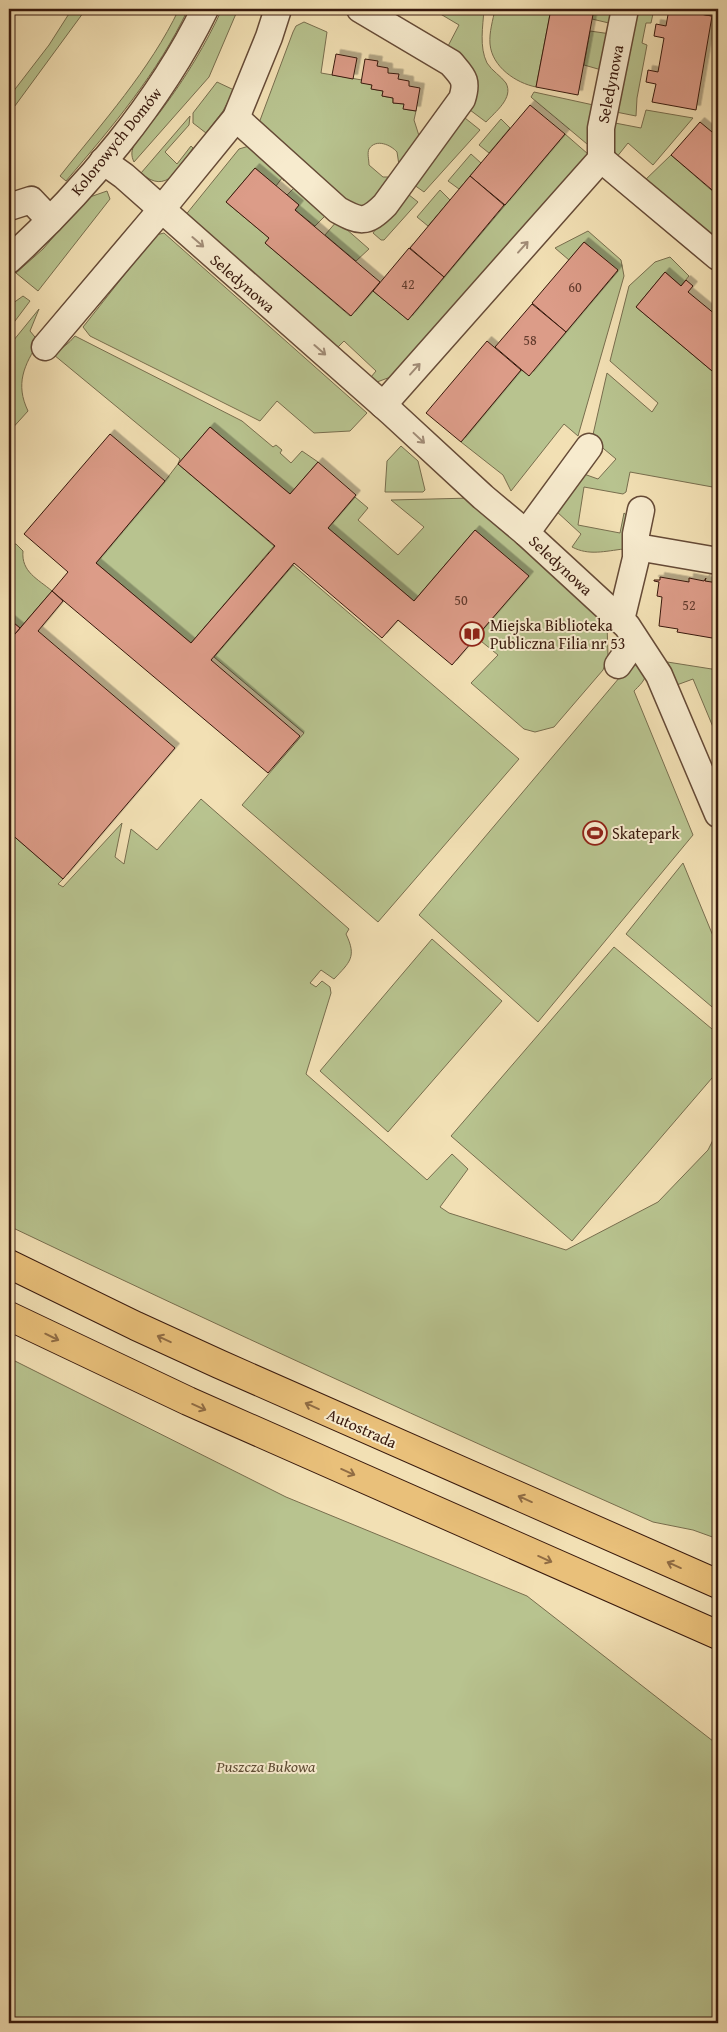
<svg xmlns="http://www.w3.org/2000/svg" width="727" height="2032" font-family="'Gentium Book Plus',serif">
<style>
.green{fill:#b8c38f;stroke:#786e4e}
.building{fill:#dc9c88;stroke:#38190d;filter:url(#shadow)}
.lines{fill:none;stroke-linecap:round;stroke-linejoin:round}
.minor-casing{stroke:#664b37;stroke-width:29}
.highway-casing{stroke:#38190d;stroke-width:30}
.minor{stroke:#f7ebce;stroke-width:26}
.highway{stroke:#e9c07a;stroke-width:28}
.oneway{stroke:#a18c77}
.oneway2{stroke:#906c44}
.labels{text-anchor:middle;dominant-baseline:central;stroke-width:4;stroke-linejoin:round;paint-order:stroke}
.number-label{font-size:14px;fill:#613a2c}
.street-label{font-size:16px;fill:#38190d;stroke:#f7ebce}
.poi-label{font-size:16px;fill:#38190d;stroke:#f7ebce;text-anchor:start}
.park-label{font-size:16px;font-style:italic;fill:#5e4c34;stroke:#f7ebce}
</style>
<defs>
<filter id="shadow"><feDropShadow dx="4.5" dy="-4.5" stdDeviation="0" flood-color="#0004"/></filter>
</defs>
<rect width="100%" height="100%" fill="#f2e0b4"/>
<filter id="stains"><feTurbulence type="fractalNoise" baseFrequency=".004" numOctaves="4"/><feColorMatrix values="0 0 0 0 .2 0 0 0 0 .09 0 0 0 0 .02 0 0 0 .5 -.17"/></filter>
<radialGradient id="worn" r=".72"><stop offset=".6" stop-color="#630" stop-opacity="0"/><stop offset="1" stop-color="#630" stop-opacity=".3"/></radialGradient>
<g class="green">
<path d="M72,9H86L9,114V97L49,45Z"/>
<path d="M179,9H188C158,73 112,127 66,181L60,176C102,123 150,70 179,9Z"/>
<path d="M222,9H238L209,77L134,162C131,156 131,150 135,144C141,130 155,120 163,108C186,77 206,44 222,9Z"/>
<path d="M432,9H484C483,26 479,47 487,63C492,71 501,76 506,83C514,98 495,112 486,122L466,107L447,48L459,25Z"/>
<path d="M495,9H551L536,87C516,83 492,67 490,44C489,32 493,20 495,9Z"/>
<path d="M594,9H616L613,24L592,19Z"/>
<path d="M635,9H654L651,23H646L642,43L647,45L637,98L636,116L616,112Z"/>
<path d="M304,22L327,32L321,73L362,80L372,85V89L383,91L382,96L393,98V103L404,104V109L416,111L414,120L421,142L399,165L397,152C391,145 376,138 369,149C367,153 369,160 369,165L383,177H391L372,209L346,205L259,123L293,32L296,26Z"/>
<path d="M590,31L611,34L605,71L584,65Z"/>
<path d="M217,82L234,90L223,111L206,133L193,123V113Z"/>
<path d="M534,92L598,106L593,149L532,98L531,97Z"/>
<path d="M646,110L693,118L653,165L628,143L616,158L612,140L615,123L641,128Z"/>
<path d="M460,114L480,130L424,192L410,182Z"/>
<path d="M190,116L189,125L165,152L177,164L191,146L193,148C179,168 167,196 141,173Z"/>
<path d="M501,119L510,128L489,153L479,145Z"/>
<path d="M565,134L588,154L396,375L377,382L371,377L376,371L344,341L332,353L184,217L239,149L249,146L287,176L284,181L282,178L276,186L255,168L226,202L269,238L265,243L350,316L373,291L408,320Z"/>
<path d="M471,154L481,163L459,189L448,181Z"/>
<path d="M671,155L718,196V244L642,183Z"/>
<path d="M296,186L328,213L315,226L295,210L299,205L287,195Z"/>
<path d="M440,190L450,200L428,226L417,217Z"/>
<path d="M107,191L110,199L38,291L16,273L43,249L87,198Z"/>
<path d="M404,191L418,202L384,240H381L373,233Z"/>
<path d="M337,221L369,249L356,261L325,235Z"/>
<path d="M588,231L621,260L624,276L578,436L564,424L511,491L503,475L461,442L521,370L529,375L618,271L584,242L569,260L555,248Z"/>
<path d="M164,233L367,413L350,431L314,433L277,401L260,421L90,336L83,327L156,235Z"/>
<path d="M670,257L689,276L681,286L665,272L636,307L718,376V488L630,472L626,492L623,494L584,487L578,525L620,533L624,513L630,518L624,549C605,551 589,556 572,547L581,534L556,511L581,473L598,479L616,459L592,439L607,373L652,412L658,403L610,361L629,286L655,262Z"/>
<path d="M23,296L30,301L9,329V306Z"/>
<path d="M39,309L30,331L39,342C24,365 15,384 28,411L9,432V346Z"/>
<path d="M75,336L242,421L273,447L276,445L282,450L280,453L291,463L302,451L318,462L290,494L210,427L178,464L274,546L191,643L96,563L165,481L178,464L180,459L54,355C61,348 69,344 75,336Z"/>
<path d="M401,446L418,461L425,490L423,492H385L387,461Z"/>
<path d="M355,497L368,508L358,520L398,555L424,527L391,500L472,498L607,624L608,656L603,670L554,727L535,732L524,729L471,683L498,655L476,637L528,576L475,530L414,601L328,528Z"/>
<path d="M13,544H16L23,551C21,572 38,579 52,591L20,628L9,619V546H13Z"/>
<path d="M293,565L519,759L378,922L242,805L304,733L214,657Z"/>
<path d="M661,661L718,670V739L693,679L674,686Z"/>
<path d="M636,665C653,673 643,682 634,691L693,835L538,1022L419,915L625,671L629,667Z"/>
<path d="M201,799L349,929L346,934C357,957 350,962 334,979L321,970L310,983L316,987L322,981L330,987L331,993L306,1074L427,1180L452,1154L468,1169L440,1207L449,1213L566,1250L658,1202L708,1150L718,1130V1539L693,1530L653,1522C437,1426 222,1328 9,1226V832L63,879L58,884L63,887L122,823L115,857L124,864L131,829L157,850Z"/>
<path d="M683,863L718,948V1012L626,934Z"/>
<path d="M432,939L502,1001L388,1132L320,1071Z"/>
<path d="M614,947L718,1034V1071L572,1241L451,1136Z"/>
<path d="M9,1358L286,1497L527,1596L718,1745V2023H9Z"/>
</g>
<g class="building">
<path d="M551,9H594L578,95L536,87Z"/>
<path d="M669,9L712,16L696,110L652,102L656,84L646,82L648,70L658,72L664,38L654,36L656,24L666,26Z"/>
<path d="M672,9H714L712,16Z"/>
<path d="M336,54L357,58L353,79L332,75Z"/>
<path d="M365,59L378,61L377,66L388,68V73L399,74L398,79L409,81V86L420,88L416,111L403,109L404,104L393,103V98L382,96L383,91L371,89L372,85L361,83Z"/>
<path d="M530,105L565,134L505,205L470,176Z"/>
<path d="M700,122L712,132L718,124V195L671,155Z"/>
<path d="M255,168L299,205L295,210L380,282L351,316L265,243L269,238L226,202Z"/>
<path d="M470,176L504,205L444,277L410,248Z"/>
<path d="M584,242L618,270L566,332L532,303Z"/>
<path d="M409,248L444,277L408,320L373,291Z"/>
<path d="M665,272L681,286L686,280L693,286L688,292L716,315L718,313V376L636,307Z"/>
<path d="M532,304L566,332L529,376L495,347Z"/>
<path d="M487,341L521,370L461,442L426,413Z"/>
<path d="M210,427L290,494L318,462L356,495L328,528L414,601L475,530L529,576L452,665L398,620L382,638L294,563L211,660L300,736L268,773L52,591L68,572L24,534L110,434L165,481L96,563L191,643L275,546L178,464Z"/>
<path d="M660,577L689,582V578L704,581L706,578L705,581L718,583V639L677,632L678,629L659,626L662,597L657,596L659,582L654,581V580H660Z"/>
<path d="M52,591L63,601L38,631L175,748L63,879L9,832V641Z"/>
<path d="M9,619L20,628L9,641Z"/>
</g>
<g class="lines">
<g class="minor-casing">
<g id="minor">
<path d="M236,118L338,210C360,222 366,224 385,205L462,99C468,80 463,77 451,63L360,9"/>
<path d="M601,159L718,257"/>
<path d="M103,161L124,176L392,413L483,497L526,533L627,626L659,675L718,814"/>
<path d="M9,207L31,200L50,220"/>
<path d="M9,260C85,190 160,102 205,9"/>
<path d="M45,347L161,210L236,118L269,37L278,9"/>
<path d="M383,405L601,159V128L625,9"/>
<path d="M526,533L589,447"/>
<path d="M637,547L718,561"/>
<path d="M621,620L636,558V534L641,510"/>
<path d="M618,665L630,648L634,638"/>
</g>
</g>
<g class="highway-casing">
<g id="highway">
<path d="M9,1264L136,1326L219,1364L718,1584"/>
<path d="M9,1316L188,1401L718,1635"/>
</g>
</g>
<use href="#minor" class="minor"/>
<use href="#highway" class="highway"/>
</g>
<defs><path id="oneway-shaft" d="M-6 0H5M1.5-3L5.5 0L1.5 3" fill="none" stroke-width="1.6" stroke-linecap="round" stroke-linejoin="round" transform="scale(1.25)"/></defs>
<g class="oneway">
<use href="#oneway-shaft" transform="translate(198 242) rotate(41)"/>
<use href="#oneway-shaft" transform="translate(523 247) rotate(-48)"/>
<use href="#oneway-shaft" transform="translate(320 350) rotate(41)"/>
<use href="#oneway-shaft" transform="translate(415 369) rotate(-48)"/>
<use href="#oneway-shaft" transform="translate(419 438) rotate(43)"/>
</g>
<g class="oneway2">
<use href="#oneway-shaft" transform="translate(52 1337) rotate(26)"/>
<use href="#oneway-shaft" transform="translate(164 1339) rotate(-155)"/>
<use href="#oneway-shaft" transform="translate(312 1406) rotate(-156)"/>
<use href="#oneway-shaft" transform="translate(199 1407) rotate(24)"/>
<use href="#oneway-shaft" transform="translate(348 1472) rotate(24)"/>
<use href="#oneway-shaft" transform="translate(525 1499) rotate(-156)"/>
<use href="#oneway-shaft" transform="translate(545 1559) rotate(24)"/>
<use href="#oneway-shaft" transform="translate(674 1565) rotate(-156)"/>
</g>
<defs>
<g id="library-ring" transform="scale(1.25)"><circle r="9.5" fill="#f7ebce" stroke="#8f2418" stroke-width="1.5"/><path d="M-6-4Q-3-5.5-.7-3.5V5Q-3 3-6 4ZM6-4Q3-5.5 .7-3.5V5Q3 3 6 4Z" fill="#8f2418"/></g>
<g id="stadium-ring" transform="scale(1.25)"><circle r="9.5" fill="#f7ebce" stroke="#8f2418" stroke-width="1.5"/><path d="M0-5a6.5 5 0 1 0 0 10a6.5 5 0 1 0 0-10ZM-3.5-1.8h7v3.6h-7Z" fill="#8f2418"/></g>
</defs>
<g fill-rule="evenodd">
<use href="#library-ring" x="472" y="634"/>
<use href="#stadium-ring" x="595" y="833"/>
</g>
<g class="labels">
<g class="number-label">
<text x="408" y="284">42</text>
<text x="575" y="287">60</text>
<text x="530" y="340">58</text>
<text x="461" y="600">50</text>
<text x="689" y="605">52</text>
</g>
<g class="street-label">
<text transform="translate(610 84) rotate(-79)">Seledynowa</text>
<text transform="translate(116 141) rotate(-51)">Kolorowych Domów</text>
<text transform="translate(243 283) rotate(41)">Seledynowa</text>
<text transform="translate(561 565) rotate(43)">Seledynowa</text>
<text transform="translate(362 1428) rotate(24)">Autostrada</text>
</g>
<g class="poi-label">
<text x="490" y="625">Miejska Biblioteka<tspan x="490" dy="18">Publiczna Filia nr 53</tspan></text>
<text x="612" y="833">Skatepark</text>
</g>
<g class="park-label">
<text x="266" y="1766">Puszcza Bukowa</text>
</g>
</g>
<rect width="727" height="2032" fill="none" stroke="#f2e0b4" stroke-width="30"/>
<rect x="10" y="10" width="707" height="2012" fill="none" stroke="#38190d" stroke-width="2.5"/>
<rect x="15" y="15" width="697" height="2002" fill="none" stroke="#38190d"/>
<rect width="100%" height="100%" filter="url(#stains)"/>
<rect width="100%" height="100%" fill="url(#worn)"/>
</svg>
